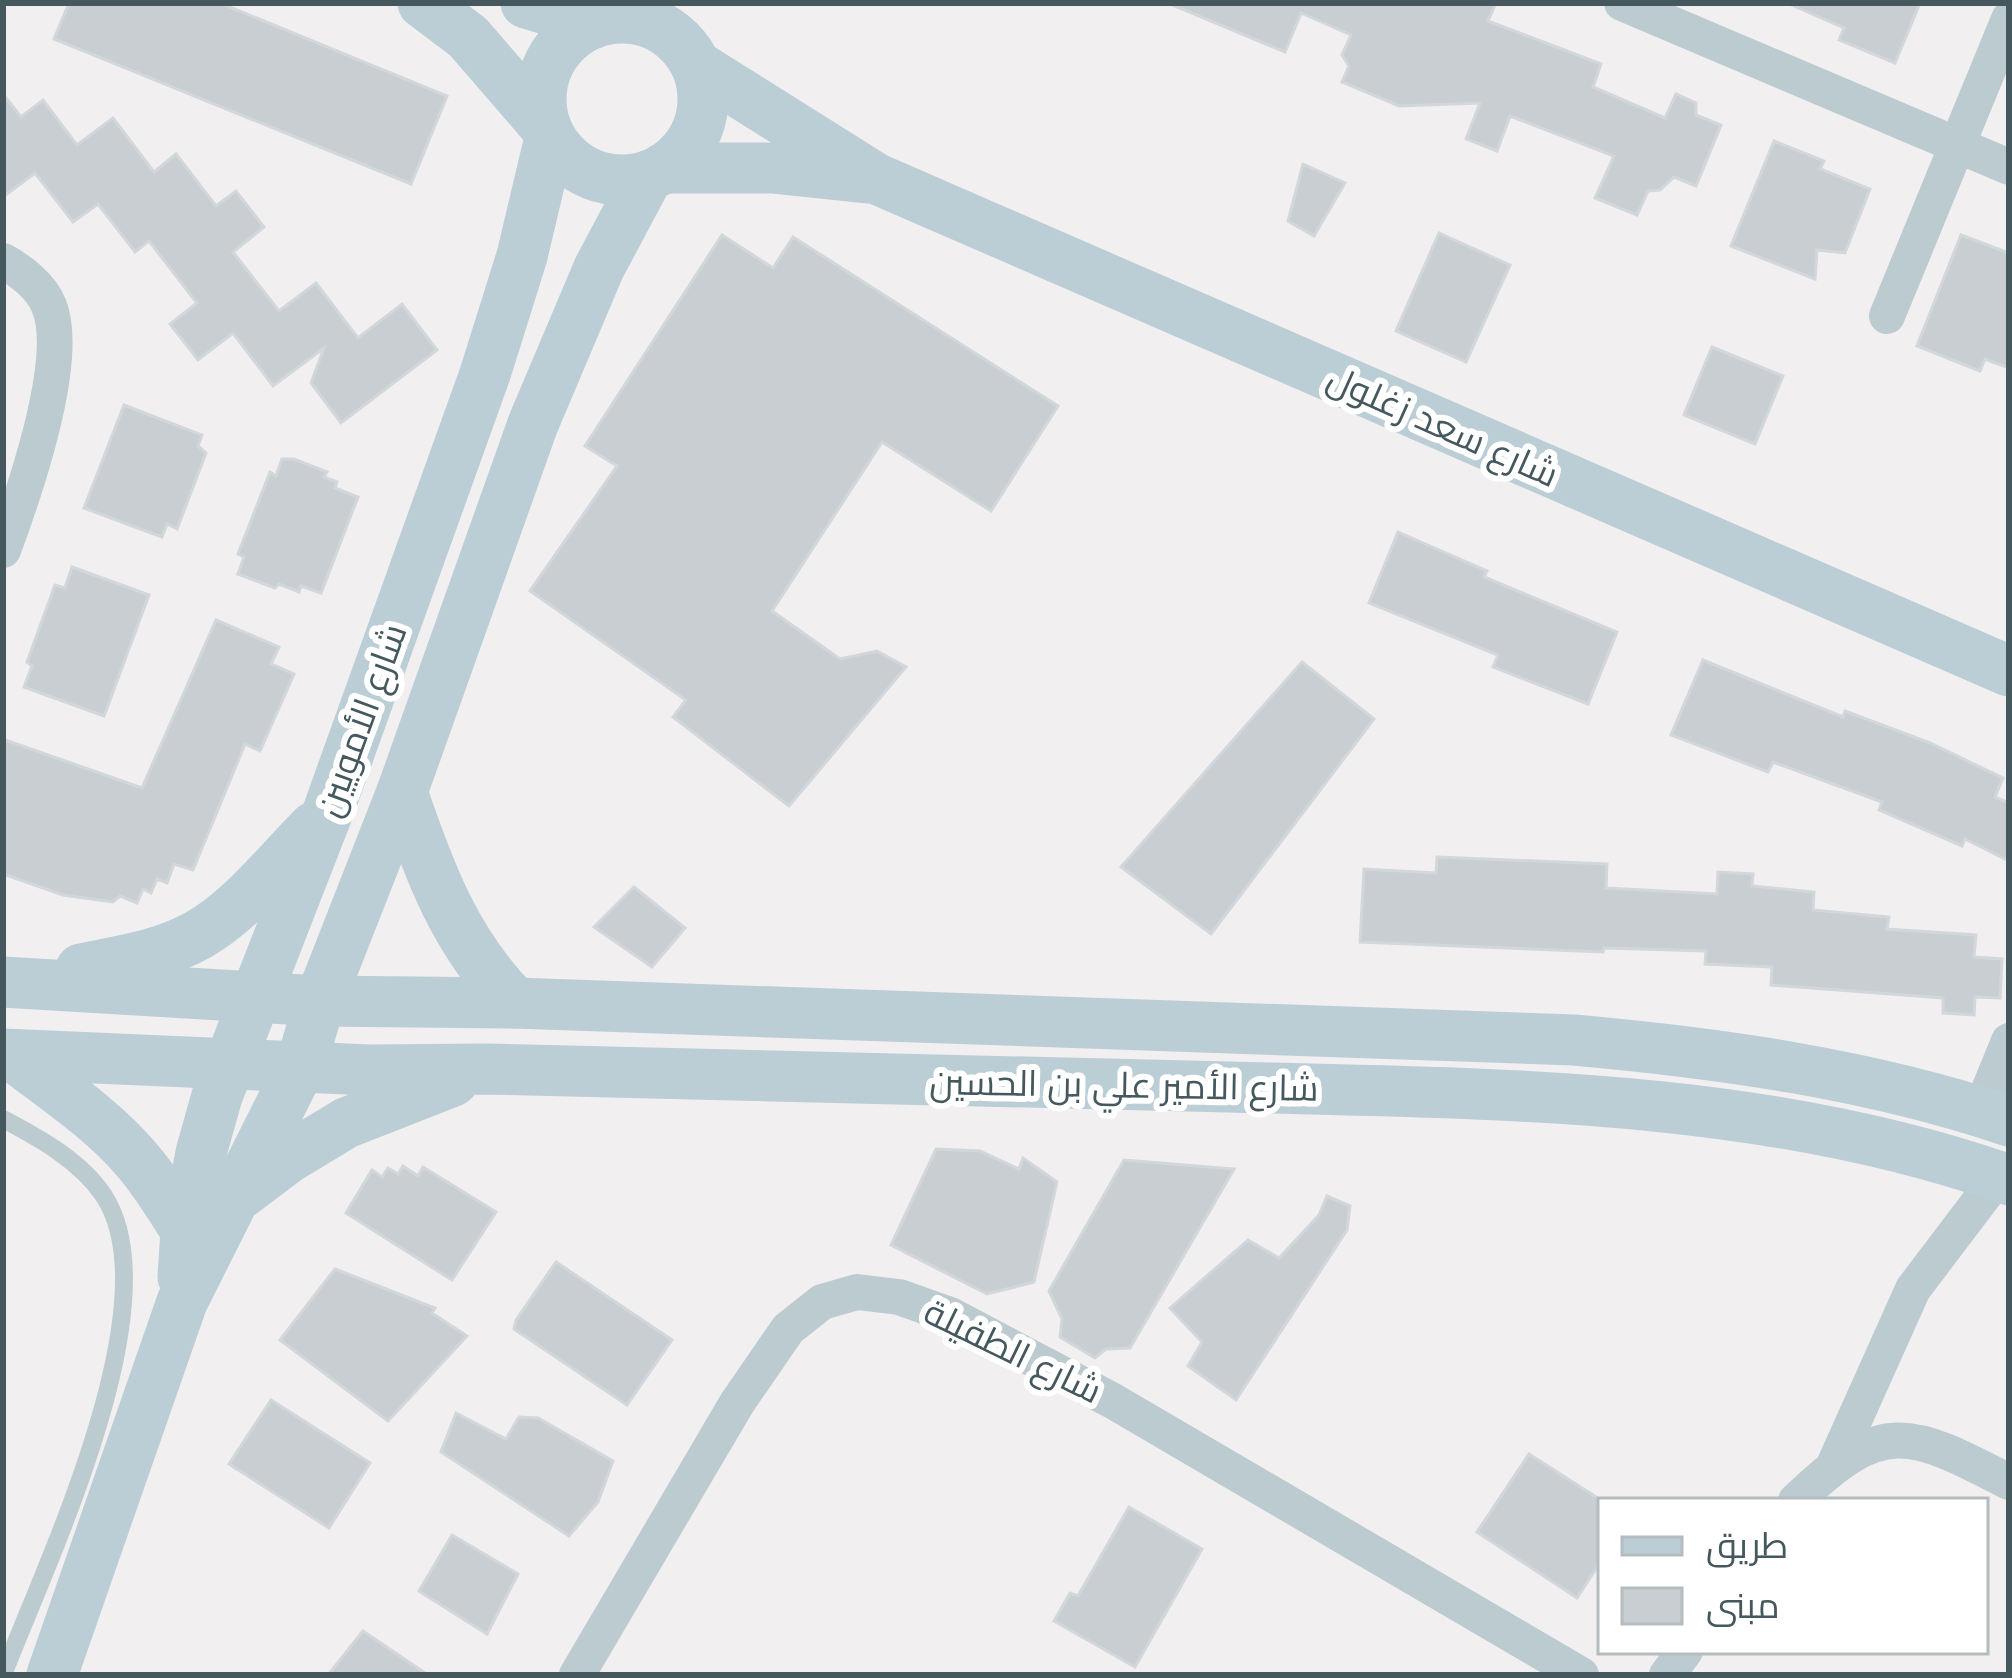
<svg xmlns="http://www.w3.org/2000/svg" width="2012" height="1678" font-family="Arial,Cairo,sans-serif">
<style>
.building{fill:#c9ced2;stroke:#d2d7db;stroke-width:3}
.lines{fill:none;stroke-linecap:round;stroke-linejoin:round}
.lane{stroke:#bbcbcf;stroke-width:18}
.street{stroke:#bbcbcf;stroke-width:36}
.secondary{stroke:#bbcdd5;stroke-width:51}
.labels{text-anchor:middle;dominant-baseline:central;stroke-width:12;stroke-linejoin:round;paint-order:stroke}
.street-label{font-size:36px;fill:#45585e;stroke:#fff}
</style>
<rect width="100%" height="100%" fill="#f2eff0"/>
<g class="building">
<path d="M69,3H220L447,96L411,184L54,39Z"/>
<path d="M1168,3H1496L1488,21L1601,64L1593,87L1665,118L1676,94L1696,103V115L1721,125L1696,186L1674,177L1660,190L1648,191L1637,215L1595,198L1614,156L1510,116L1497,151L1466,139L1480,103L1399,106L1342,82L1349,66L1342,55L1351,35L1301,13L1285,52Z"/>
<path d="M1787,3H1920L1895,63L1839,40L1844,28Z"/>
<path d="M3,94L21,117L43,100L77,145L113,118L154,172L176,154L216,206L236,191L264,227L233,252L279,311L316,283L358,338L402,304L437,350L341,423L311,383L324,348L273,386L233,333L198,360L170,324L197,303L149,241L135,252L98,204L73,222L35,173L3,197Z"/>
<path d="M1774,141L1824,161L1820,169L1870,189L1845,253L1817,250L1815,279L1731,246Z"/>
<path d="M1303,164L1345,183L1314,236L1288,221Z"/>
<path d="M1439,233L1510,265L1466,362L1396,331Z"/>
<path d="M722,235L773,268L793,237L1058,406L991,511L882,442L772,611L840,659L877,651L906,667L789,806L673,717L686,700L530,591L617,466L585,446Z"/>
<path d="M1961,235L2009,253V368L1985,359L1980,371L1917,346Z"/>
<path d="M1712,347L1783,376L1755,444L1684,415Z"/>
<path d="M124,405L202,435L198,446L206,453L177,529L167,524L162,537L84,508Z"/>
<path d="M282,459H294L327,472L324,477L337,482L335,488L358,497L321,593L301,586L299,592L279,584L275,588L238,574L244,557L238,554L270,472L276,476Z"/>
<path d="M1398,532L1487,571L1484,577L1617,632L1588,704L1493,667L1498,655L1369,603Z"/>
<path d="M72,567L149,595L104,716L24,687L32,666L27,662L55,585L65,588Z"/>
<path d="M216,620L279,647L271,664L294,674L260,751L245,744L193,870L174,864L167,883L157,879L151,893L143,889L137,903L120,896L113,902L63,895L3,874V739L142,788Z"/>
<path d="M1703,660L1843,717L1845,711L1930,743L2003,778L1995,797L2009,803V861L1965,839L1962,846L1879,810L1882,802L1773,762L1768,772L1671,735Z"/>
<path d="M1302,662L1374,719L1211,934L1121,867Z"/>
<path d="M1437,857L1607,864L1606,888L1717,894L1718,872L1753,874L1752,886L1814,892L1813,910L1889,917L1887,929L1976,935L1974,957L2002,959L2000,998L1975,997L1974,1015L1943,1013V998L1771,985L1772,967L1705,964L1706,951L1604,948L1603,952L1360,942L1364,869L1436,873Z"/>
<path d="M634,887L685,928L652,967L594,927Z"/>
<path d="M936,1149L980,1151L1019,1169L1023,1158L1057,1182L1034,1282L987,1294L891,1245Z"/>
<path d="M1124,1160L1234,1169L1130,1348L1106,1349L1095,1358L1060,1337L1062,1319L1049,1291Z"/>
<path d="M403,1166L418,1176L423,1167L496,1212L452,1280L346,1213L372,1170L382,1177L388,1168L398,1174Z"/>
<path d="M1327,1196L1350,1206L1347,1230L1236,1400L1188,1366L1202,1342L1170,1308L1248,1240L1279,1258L1319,1215Z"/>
<path d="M556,1262L672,1340L627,1405L514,1329L516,1320Z"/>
<path d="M335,1269L435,1308L432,1313L467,1336L388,1421L280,1340Z"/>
<path d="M271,1400L370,1463L329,1528L229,1464Z"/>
<path d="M456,1413L506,1439L519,1417L538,1418L613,1461L598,1502L569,1536L441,1452Z"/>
<path d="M1529,1454L1601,1500V1561L1577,1598L1477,1532Z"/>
<path d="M1129,1507L1202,1549L1135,1667L1054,1621L1070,1593L1078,1596Z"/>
<path d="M452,1535L518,1574L487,1634L419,1591Z"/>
<path d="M363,1631L428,1675H328Z"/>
</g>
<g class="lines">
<path class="lane" d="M3,1119C39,1138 81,1161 104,1196C173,1303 45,1565 3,1675"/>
<g class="street">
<path d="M1622,3L2009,167"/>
<path d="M3,261C20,270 42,287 49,306C71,360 23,496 3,550"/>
<path d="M1887,316L2009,19"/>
<path d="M1980,1112L2009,1041"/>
<path d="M1835,1463L1913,1289L1998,1177"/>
<path d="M1796,1501C1882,1417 1909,1430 2009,1482"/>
<path d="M577,1675L737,1403L788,1329L822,1302L857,1292L899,1297L950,1315L1113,1401L1581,1675"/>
<path d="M1667,1675L1685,1651"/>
</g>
<g class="secondary">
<path d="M423,3L468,37L545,126"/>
<path d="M526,3L594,23"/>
<circle cx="622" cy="99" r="81"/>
<path d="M697,66L877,179L2009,671"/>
<path d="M664,168H772L867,178"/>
<path d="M402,792C429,871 455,942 515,1003"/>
<path d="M81,969C120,961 163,955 198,935C242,910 278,863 314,827"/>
<path d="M3,982L320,1001L515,1003L1574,1040C1720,1053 1869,1074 2009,1121"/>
<path d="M3,1054L370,1070L486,1069C734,1075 982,1081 1229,1087C1491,1094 1759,1092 2009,1180"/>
<path d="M12,1055C55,1088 101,1118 137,1160C156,1182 171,1207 186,1231"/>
<path d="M243,1192L288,1158L346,1123L453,1081"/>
<path d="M183,1277L186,1231L201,1153L217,1096L327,814L485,374L522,256L550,138"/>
<path d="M52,1675L182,1302L301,1065L320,1001L402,792L533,424L599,268L648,176"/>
</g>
</g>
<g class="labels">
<g class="street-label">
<text transform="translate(1443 426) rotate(24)">شارع سعد زغلول</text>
<text transform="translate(361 720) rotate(-70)">شارع الأمويين</text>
<text transform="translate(1124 1085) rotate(1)">شارع الأمير علي بن الحسين</text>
<text transform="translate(1013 1351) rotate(26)">شارع الطفيلة</text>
</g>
</g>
<rect width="2012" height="1678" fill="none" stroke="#45585e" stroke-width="12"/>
<rect x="1598" y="1498" width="390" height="156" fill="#ffffff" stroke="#b5bcbf" stroke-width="3"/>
<rect x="1622" y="1537" width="60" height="18" fill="#bbcdd5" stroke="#b5bcbf" stroke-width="3"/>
<text x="1706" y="1558" font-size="36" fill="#45585e">طريق</text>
<rect x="1622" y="1588" width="60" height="36" fill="#c9ced2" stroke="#b5bcbf" stroke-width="3"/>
<text x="1706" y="1618" font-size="36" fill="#45585e">مبنى</text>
</svg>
